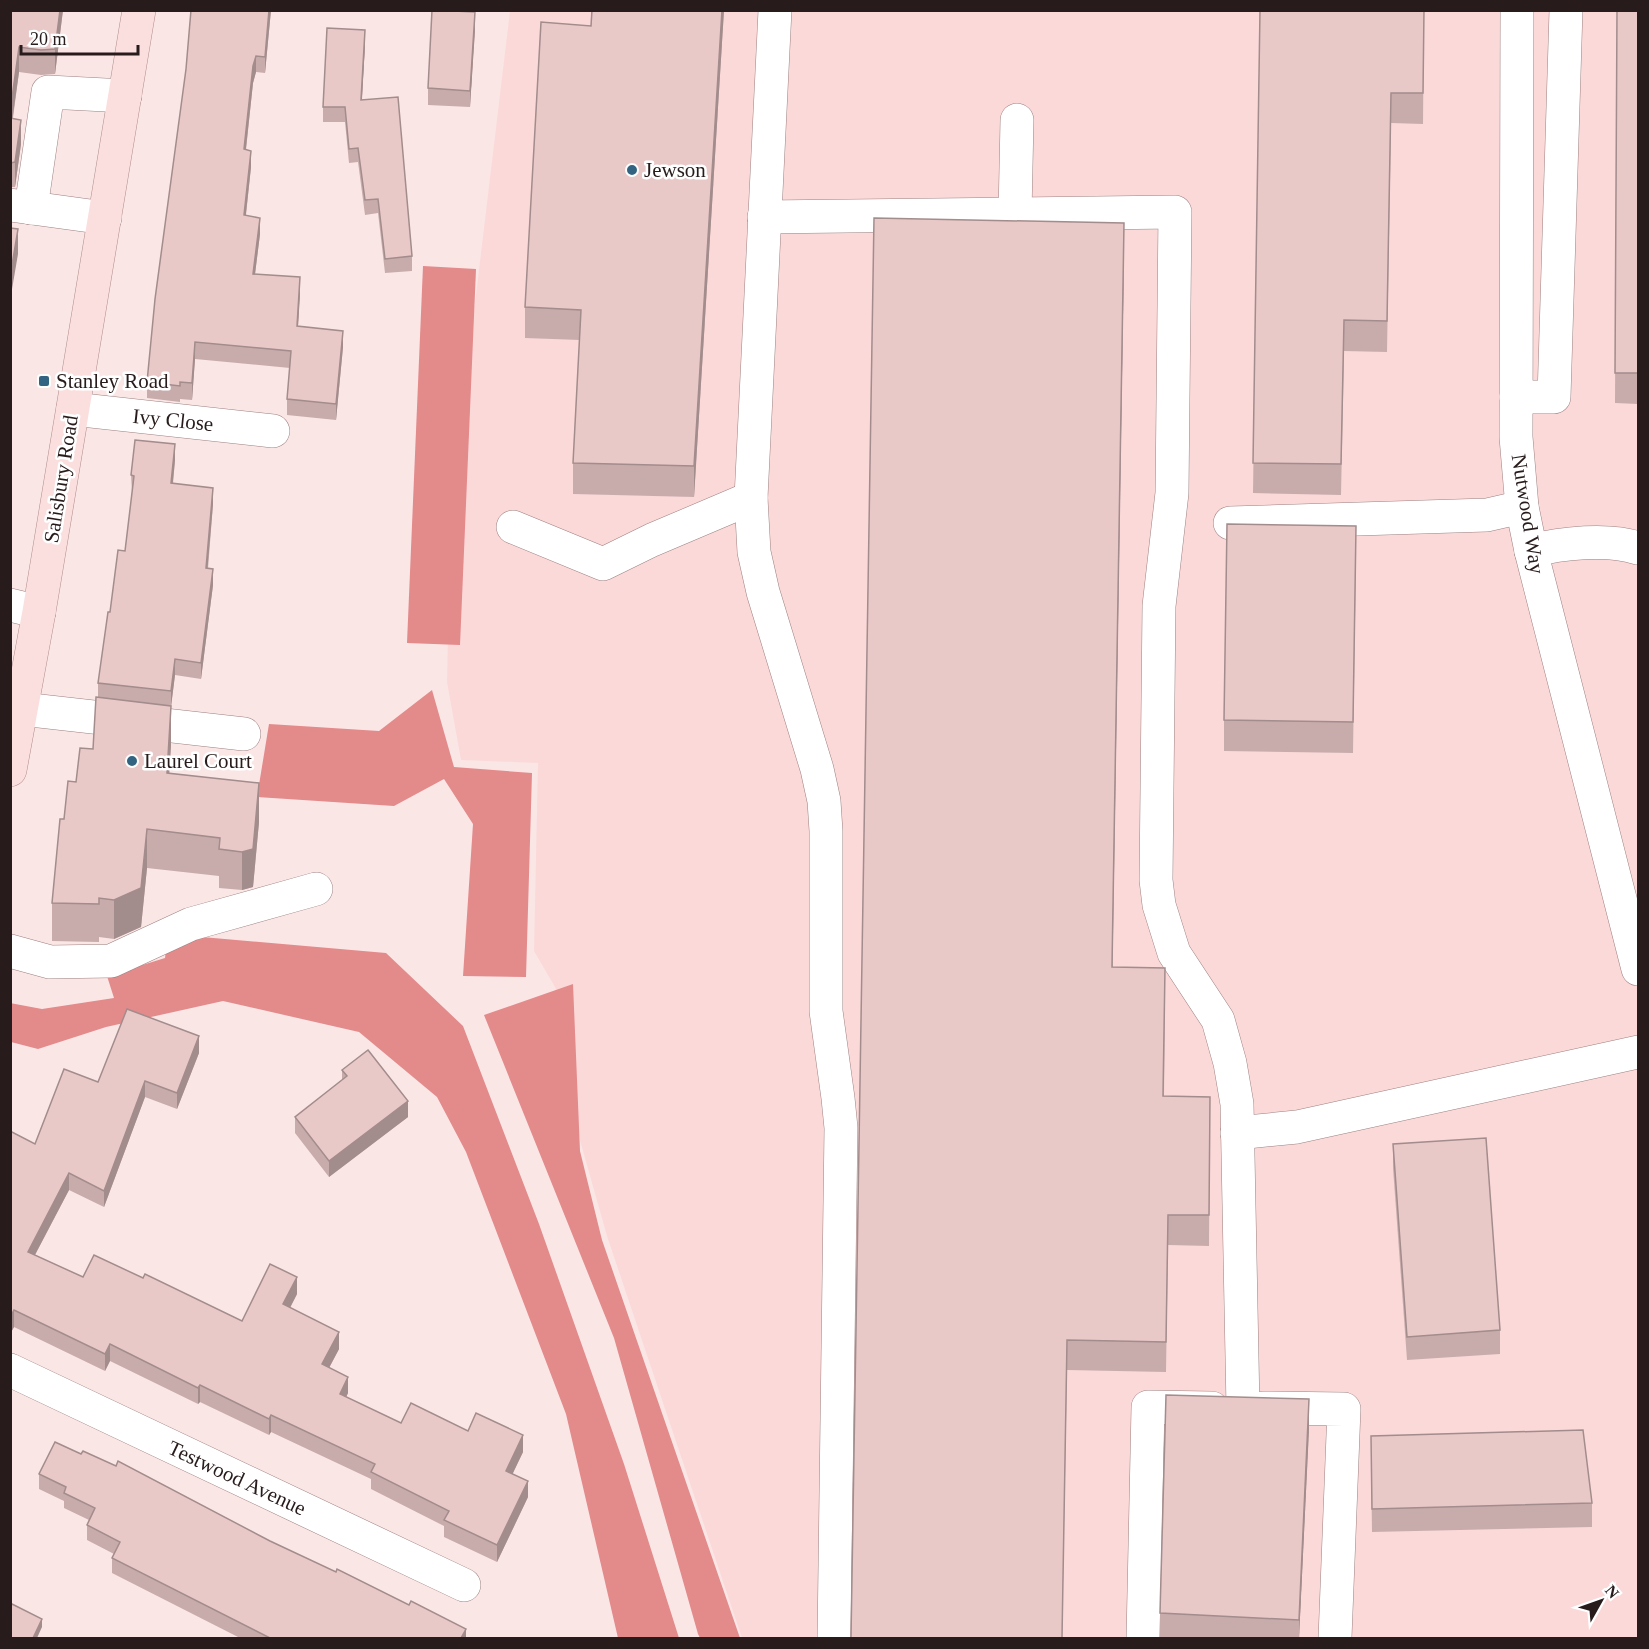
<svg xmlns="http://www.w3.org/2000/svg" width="1649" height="1649" font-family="'Times New Roman',serif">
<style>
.built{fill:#fbd9d9}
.forest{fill:#e38a8b}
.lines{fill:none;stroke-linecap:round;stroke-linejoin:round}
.minor-casing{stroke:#9e8080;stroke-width:34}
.major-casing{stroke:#af8c8b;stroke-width:34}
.minor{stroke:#fff;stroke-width:33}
.major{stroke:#fbdfde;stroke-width:33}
.wall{fill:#c8acac}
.shaded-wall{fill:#a38c8c}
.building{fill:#e9c8c8;stroke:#a38c8c;stroke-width:1.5}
.poi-dot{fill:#326481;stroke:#fff;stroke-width:2}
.labels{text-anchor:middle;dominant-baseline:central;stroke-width:5;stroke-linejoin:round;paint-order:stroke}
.poi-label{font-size:21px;fill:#271b1b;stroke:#fff;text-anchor:start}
.street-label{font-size:21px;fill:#271b1b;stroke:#fff}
</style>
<rect width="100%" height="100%" fill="#fbe6e6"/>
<path class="built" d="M510,11H1638V1638H742L607,1236L574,1119L566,1006L534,951L538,763L461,760L447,682L450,541L456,462Z"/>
<g class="forest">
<path d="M423,266L476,269L460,645L407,643Z"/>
<path d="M432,690L454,767L532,773L526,977L463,976L473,824L444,779L394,806L257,797L269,724L379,731Z"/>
<path d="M168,934L386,953L463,1026L539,1224L624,1464L679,1638H618L566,1414L466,1152L437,1097L359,1032L223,1001L106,1027L38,1049L11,1042L10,1003L42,1009L114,998L107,976L165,958Z"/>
<path d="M573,984L580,1151L602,1240L740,1638H700L698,1634L614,1338L484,1015Z"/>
</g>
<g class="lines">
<g class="minor-casing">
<g id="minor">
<path d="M775,10L751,498L754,552L763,592L817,769L824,801L826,831V1011L838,1098L841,1128L834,1638"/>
<path d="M1517,10L1516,437L1522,507L1531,551L1638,969"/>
<path d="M10,205L105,218"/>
<path d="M31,208L48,92L125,96"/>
<path d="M1015,214L1017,120"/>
<path d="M764,217L1175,212L1172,493L1159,606L1156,880L1159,905L1174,953L1218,1020L1230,1063L1237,1104L1243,1408"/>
<path d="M1516,397H1554L1566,10"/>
<path d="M73,409L273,431"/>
<path d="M1230,523L1487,515L1522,507"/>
<path d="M513,527L603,564L652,540L751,498"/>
<path d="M1531,551C1561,543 1608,538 1638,548"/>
<path d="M10,605L39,612"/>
<path d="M22,709L244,734"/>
<path d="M10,951L50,962L111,961L191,924L316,889"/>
<path d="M1237,1133L1297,1127L1638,1052"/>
<path d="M10,1370L464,1585"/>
<path d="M1263,1408L1344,1409L1335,1638"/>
<path d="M1143,1638L1148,1407L1212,1408"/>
</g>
</g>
<g class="major-casing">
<path id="major" d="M10,770L39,612L139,10"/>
</g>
<use href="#minor" class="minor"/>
<use href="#major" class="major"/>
</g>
<g class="wall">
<path d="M10,10H63L55,74L41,75L19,72L13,118L21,144L15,187H10Z"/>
<path d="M191,10H271L265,73L256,72L253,83L246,150L251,167L246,215L260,234L255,274L300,293L298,327L343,347L336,420L287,415V399L290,368L195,359L192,400L180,399V402L147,398V382L186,69Z"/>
<path d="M592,10H724L694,497L573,494V463L580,340L525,338V307L591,26Z"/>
<path d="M1260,10H1424L1423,124L1391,123L1387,352L1344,351L1341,495L1253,493Z"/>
<path d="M1617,10H1638V404L1615,403Z"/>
<path d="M475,29L470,107L428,105V88Z"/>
<path d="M365,45L362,100L412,256V271L385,273L378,213L365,215L358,162L349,163L345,122H323V107Z"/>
<path d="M1124,254L1112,967L1165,999L1164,1096L1210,1097L1209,1246L1168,1245L1166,1372L1067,1370L1062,1638H851Z"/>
<path d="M175,460L173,484L213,504L208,569L213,585L201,679L175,675L171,706V745L169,773L259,822L253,887L242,890L219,888V876L147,868L141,927L114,939L99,937V942L52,941V903L64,819L76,782L93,749L98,698V683L110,612L125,551L132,492L131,475Z"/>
<path d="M1356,556L1353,753L1224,751V720Z"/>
<path d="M199,1053L177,1109L145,1097L104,1207L69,1190L35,1255L83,1277L143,1278L242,1321L297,1294L290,1308L339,1349L329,1368L348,1393L346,1397L401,1423L468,1431L523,1452L512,1474L528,1497L497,1562L444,1537V1526L371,1489V1479L271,1432L269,1435L200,1402L198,1404L110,1361L105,1371L14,1327L10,1334V1131L35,1144L98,1082Z"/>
<path d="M342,1070L408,1117L329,1177L295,1133V1117L342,1080Z"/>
<path d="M1393,1144L1500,1330V1354L1407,1360L1393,1168Z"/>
<path d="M1309,1429L1299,1638H1160V1613Z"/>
<path d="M1371,1460L1592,1503V1527L1372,1532Z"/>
<path d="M39,1474L270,1541L466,1638H240L112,1573V1558L114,1554L87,1540V1525L89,1520L64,1508V1501L39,1489Z"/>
</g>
<g class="shaded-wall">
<path d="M60,10H63L55,74V49Z"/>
<path d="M269,10H271L265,73V57Z"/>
<path d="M722,10H724L694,497V466Z"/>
<path d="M475,12V29L470,107V91Z"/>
<path d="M365,30V45L361,114V100Z"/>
<path d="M19,47V72L10,136V112Z"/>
<path d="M256,56V72L253,83L244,166V149L253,66Z"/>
<path d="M21,120V144L15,187V162Z"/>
<path d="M251,151V167L244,231V215Z"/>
<path d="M260,218V234L253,290V274Z"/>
<path d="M1124,223V254L1112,998V967Z"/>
<path d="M18,229V254L10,301V277Z"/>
<path d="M300,277V293L297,343V326Z"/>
<path d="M343,331V347L336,420V404Z"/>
<path d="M195,342V359L192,400V383Z"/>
<path d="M175,444V460L171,500V483Z"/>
<path d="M213,488V504L206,585V568Z"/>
<path d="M213,569V585L201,679V663Z"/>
<path d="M175,659V675L171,707V691Z"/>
<path d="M171,706V745L167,812V773Z"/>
<path d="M259,783V822L253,887L242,890V852Z"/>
<path d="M147,829V868L141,927L114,939V900Z"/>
<path d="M199,1036V1053L177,1109V1093Z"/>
<path d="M145,1081V1097L104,1207V1191Z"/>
<path d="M408,1101V1117L329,1177V1161Z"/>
<path d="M69,1173V1190L28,1268V1252Z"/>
<path d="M297,1277V1294L283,1321V1304Z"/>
<path d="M14,1310V1327L10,1334V1317Z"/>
<path d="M339,1332V1349L322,1381V1364Z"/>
<path d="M110,1344V1361L105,1371V1354Z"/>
<path d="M348,1377V1393L340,1410V1394Z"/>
<path d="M200,1385V1402L198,1404V1388Z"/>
<path d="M1309,1399V1429L1299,1638V1620Z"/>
<path d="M271,1415V1432L269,1435V1419Z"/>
<path d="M523,1435V1452L506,1488V1471Z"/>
<path d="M528,1481V1497L497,1562V1545Z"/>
<path d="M42,1619V1627L37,1638H33Z"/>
<path d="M466,1629V1638H461Z"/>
</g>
<g class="building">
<path d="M10,10H60L55,49L41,50L19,47L10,112Z"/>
<path d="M191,10H269L265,57L256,56L253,66L244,149L251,151L244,215L260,218L253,274L300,277L297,326L343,331L336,404L287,399L291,351L195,342L192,383L180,382V386L147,382L155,299L186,69Z"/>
<path d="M432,10L475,12L470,91L428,88Z"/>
<path d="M592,10H722L694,466L573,463L581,310L525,307L541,22L591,26Z"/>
<path d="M1260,10H1424L1423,93H1391L1387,321L1344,320L1341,464L1253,463Z"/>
<path d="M1617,10H1638V373H1615Z"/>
<path d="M327,28L365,30L361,100L398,97L412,256L385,259L378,199L365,200L358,148L349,149L345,107H323Z"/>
<path d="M10,118L21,120L15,162L10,163Z"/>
<path d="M874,218L1124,223L1112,967L1165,968L1163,1096L1210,1097L1209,1215H1168L1166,1342L1067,1340L1062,1638H851Z"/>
<path d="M10,228L18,229L10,277Z"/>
<path d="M135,440L175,444L171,483L213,488L206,568L213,569L201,663L175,659L171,691L98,683L108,612H110L118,550L125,551L134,476L131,475Z"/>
<path d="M1227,524L1356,526L1353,722L1224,720Z"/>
<path d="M96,697L171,706L167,773L259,783L253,849L242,852L219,849L220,838L147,829L141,888L114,900L99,898V904L52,903L60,819H64L68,781L76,782L80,748L93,749Z"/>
<path d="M127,1009L199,1036L177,1093L145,1081L104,1191L69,1173L28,1252L83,1277L94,1255L143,1278L145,1274L242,1321L270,1264L297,1277L283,1304L339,1332L322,1364L348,1377L340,1394L401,1423L411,1403L468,1431L476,1413L523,1435L506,1471L528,1481L497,1545L444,1520L449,1511L371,1472L375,1464L271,1415L269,1419L200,1385L198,1388L110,1344L105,1354L14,1310L10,1317V1131L35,1144L64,1069L98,1082Z"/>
<path d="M368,1050L408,1101L329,1161L295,1117L347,1076L342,1070Z"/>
<path d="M1486,1138L1500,1330L1407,1337L1393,1144Z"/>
<path d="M1166,1395L1309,1399L1299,1620L1160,1613Z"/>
<path d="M1583,1430L1592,1503L1372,1509L1371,1436Z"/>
<path d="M55,1442L81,1454L83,1451L116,1466L118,1461L270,1541L336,1572L337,1569L409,1605L411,1601L466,1629L461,1638H270L112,1558L120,1542L87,1525L95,1508L64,1493L66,1487L39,1474Z"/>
<path d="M12,1604L42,1619L33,1638H10V1607Z"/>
</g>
<g class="poi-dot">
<circle cx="632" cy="170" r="6"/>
<rect x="38" y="375" width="12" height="12" rx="3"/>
<circle cx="132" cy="761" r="6"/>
</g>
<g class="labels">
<g class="poi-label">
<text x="644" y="170">Jewson</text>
<text x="56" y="381">Stanley Road</text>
<text x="144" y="761">Laurel Court</text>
</g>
<g class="street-label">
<text transform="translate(173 420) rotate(6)">Ivy Close</text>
<text transform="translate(61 479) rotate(-81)">Salisbury Road</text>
<text transform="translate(1528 514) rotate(81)">Nutwood Way</text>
<text transform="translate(237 1478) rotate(25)">Testwood Avenue</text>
</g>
</g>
<rect width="1649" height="1649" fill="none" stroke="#271b1b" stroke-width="24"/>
<g transform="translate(1601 1601) rotate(50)" stroke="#ffffff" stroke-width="4.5" paint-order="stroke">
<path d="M0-4.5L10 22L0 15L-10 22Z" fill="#271b1b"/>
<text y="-9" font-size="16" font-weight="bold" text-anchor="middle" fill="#271b1b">N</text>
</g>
<path d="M21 45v9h117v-9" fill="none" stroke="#271b1b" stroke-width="3"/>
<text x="30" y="45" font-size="18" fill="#271b1b" stroke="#ffffff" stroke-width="4.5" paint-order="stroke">20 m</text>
</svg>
